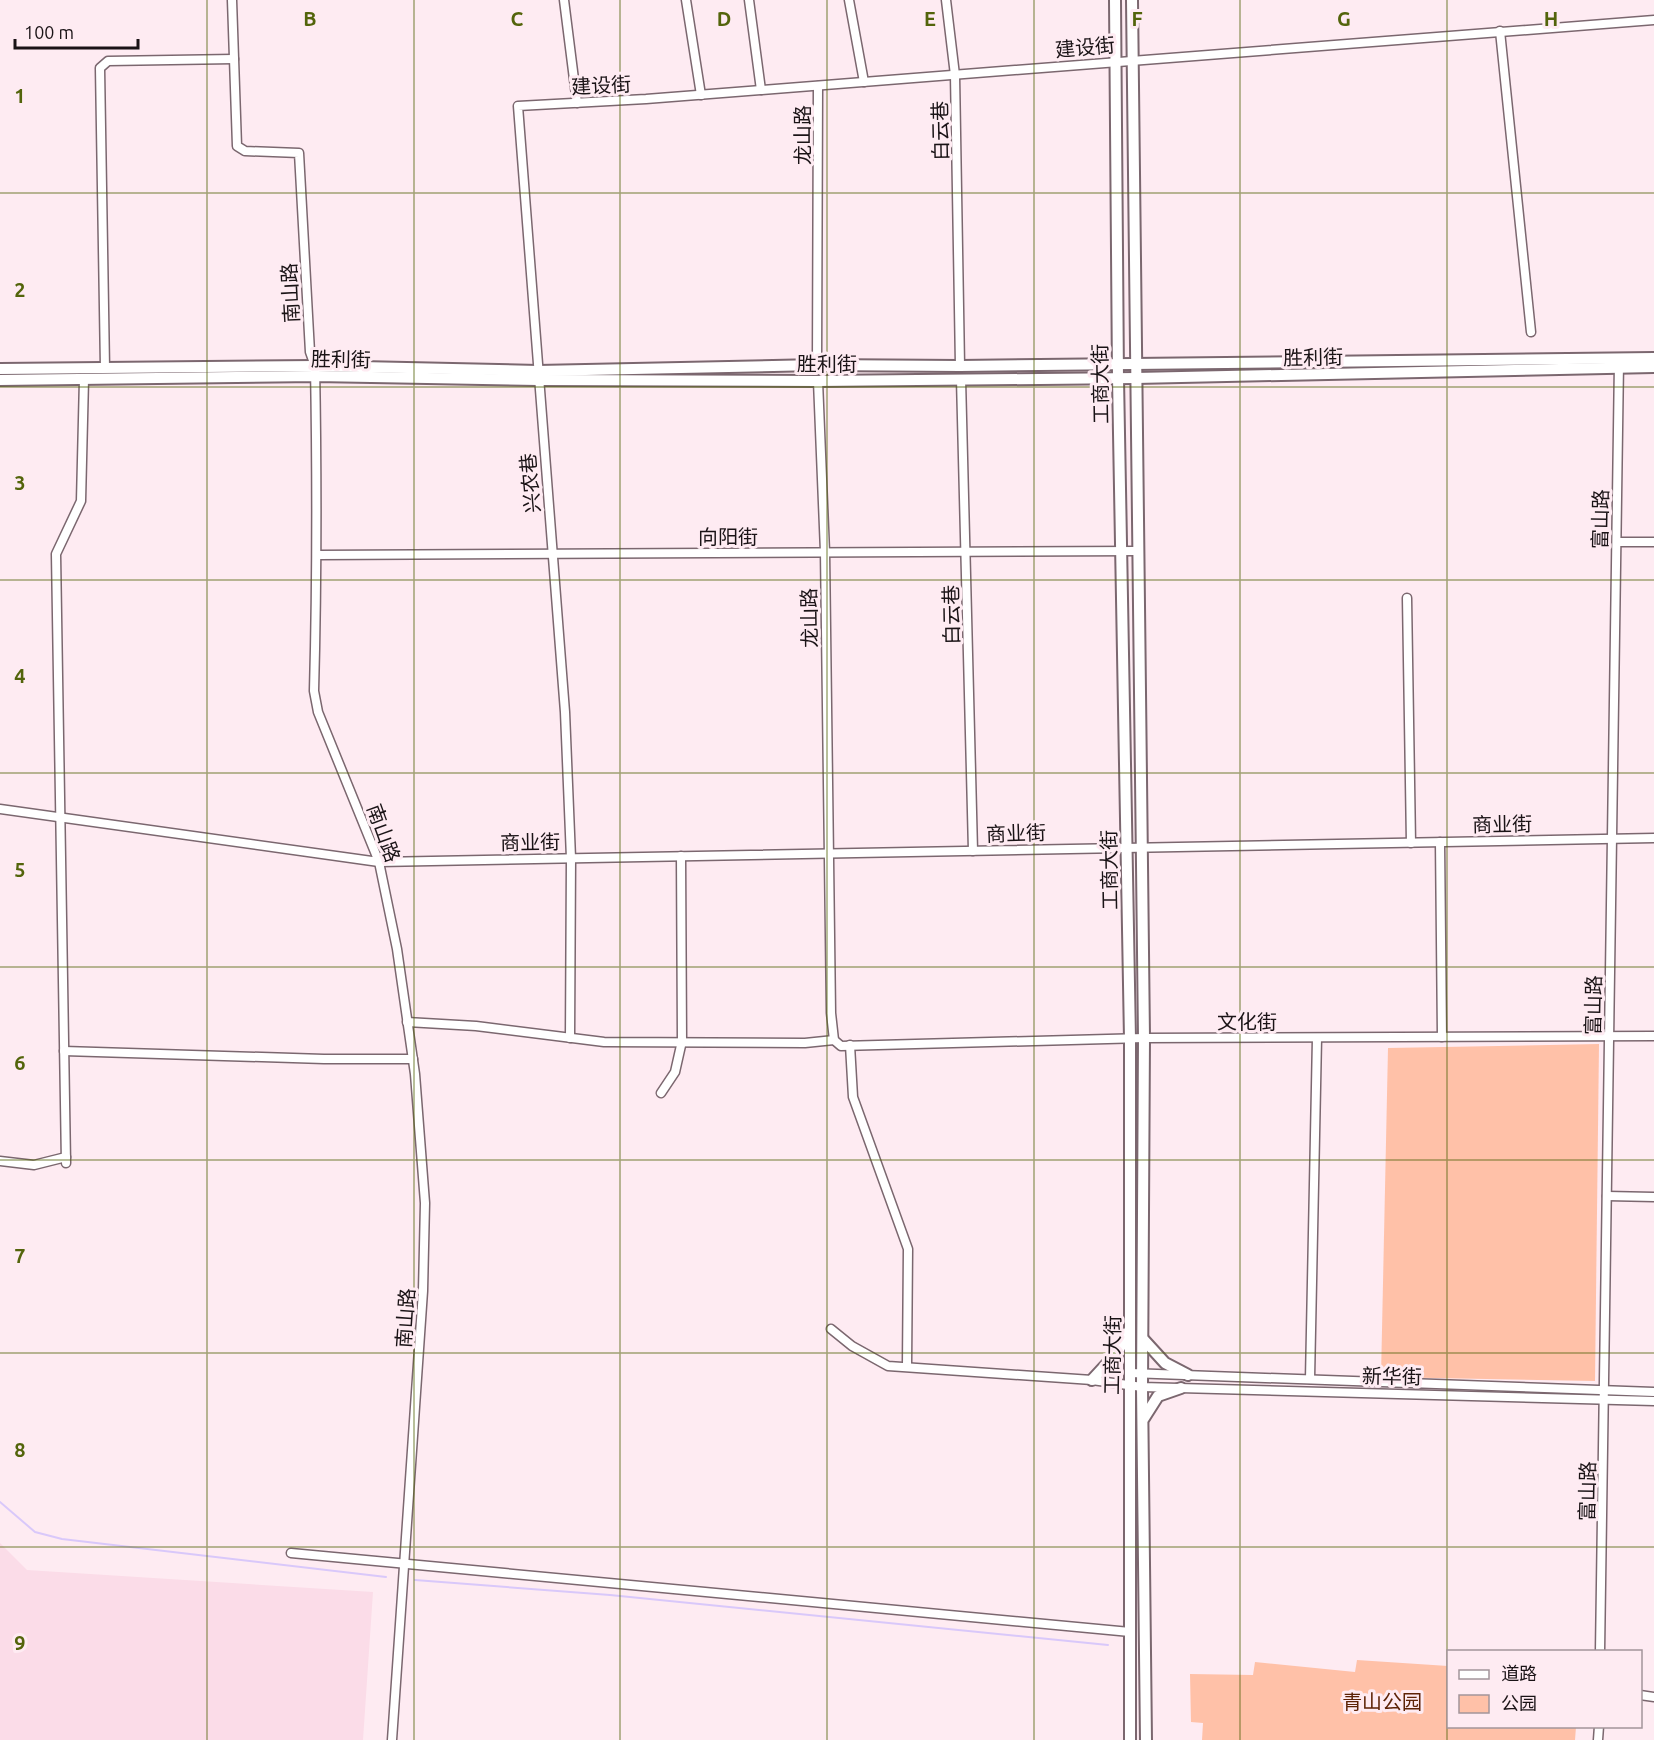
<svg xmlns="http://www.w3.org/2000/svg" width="1654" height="1740" font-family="Ubuntu,'Noto Sans SC',sans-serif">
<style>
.built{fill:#fbdce8}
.green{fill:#ffc1a8}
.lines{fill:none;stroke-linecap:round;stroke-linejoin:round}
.stream{stroke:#d9c8fa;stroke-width:2}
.minor-casing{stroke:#7b676f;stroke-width:11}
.major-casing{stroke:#7b676f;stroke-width:14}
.minor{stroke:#fff;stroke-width:8}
.major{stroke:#fff;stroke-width:10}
.grid{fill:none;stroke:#53640b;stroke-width:1.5;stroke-opacity:0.55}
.labels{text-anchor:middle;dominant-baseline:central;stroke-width:6;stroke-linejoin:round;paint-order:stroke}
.street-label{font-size:20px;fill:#1a1316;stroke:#feebf2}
.park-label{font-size:20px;fill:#5d2306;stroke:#feebf2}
.grid-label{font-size:20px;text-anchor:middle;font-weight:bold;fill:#53640b;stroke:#feebf2;stroke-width:6;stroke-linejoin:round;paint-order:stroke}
</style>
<rect width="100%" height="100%" fill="#feebf2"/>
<path class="built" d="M0,1543L27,1570L373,1592L363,1740H0Z"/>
<g class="green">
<path d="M1599,1044L1595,1381L1381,1377L1388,1048Z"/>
<path d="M1357,1660L1448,1666V1726L1576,1727L1575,1740H1202L1203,1723L1191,1722L1190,1674L1253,1675L1255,1662L1355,1672Z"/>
</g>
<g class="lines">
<g class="stream">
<path d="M0,1502L35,1532L62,1539L386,1577"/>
<path d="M415,1580L610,1595L1108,1645"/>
</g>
<g class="minor-casing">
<g id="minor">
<path d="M232,0L237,146L245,151L299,153L310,352L315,366C317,475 317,582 314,691L318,712L379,862L397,949L415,1074L425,1203L423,1291L392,1740"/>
<path d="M564,0L577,103"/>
<path d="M686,0L701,95"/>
<path d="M749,0L761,90"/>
<path d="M849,0L864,82"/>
<path d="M946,0L955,75L960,366"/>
<path d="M1500,31L1531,332"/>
<path d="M817,365L818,86"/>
<path d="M105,368L100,68L108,61L234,59"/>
<path d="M961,379L973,851"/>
<path d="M818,381L825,552L831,1013L834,1040L841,1046L1144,1038L1654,1036"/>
<path d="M1617,542H1654"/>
<path d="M318,555L1139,551"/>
<path d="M1407,598L1411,843"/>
<path d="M0,809L379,862L1654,838"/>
<path d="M1440,842L1442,1037"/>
<path d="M407,1022L476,1026L604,1042L805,1043L834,1040"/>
<path d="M570,1038L571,858L565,712L518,106L646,99L1654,20"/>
<path d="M850,1045L853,1097L908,1249L907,1366"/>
<path d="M64,1051L324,1059H413"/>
<path d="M661,1093L675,1072L682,1041L681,856"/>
<path d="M0,1161L34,1165L66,1157"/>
<path d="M66,1163L56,554L81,501L84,379"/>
<path d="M1607,1196L1654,1197"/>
<path d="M831,1329L852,1346L888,1366L1092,1380L1142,1387L1654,1401"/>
<path d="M1130,1373L1654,1392"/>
<path d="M1310,1379L1317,1038"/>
<path d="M291,1553L1130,1632"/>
<path d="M1600,1652L1619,362"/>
<path d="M1640,1695L1654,1697"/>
<path d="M1598,1740L1599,1726"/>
</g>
</g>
<g class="major-casing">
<g id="major">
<path d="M1115,0L1118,378L1130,1039V1740"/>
<path d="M1132,0L1144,1038L1142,1387L1146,1740"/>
<path d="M0,369L315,366L538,371L817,365L960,366L1654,358"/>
<path d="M0,380L316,376L538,380L818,381L1136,378L1654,367"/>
<path d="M1144,1340L1165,1363L1188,1375"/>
<path d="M1092,1380L1117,1353L1130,1329"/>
<path d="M1144,1418L1158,1396L1181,1388"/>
</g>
</g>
<use href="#minor" class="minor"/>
<use href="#major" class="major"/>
</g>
<path class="grid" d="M207,0V1740M414,0V1740M620,0V1740M827,0V1740M1034,0V1740M1240,0V1740M1447,0V1740M0,193H1654M0,387H1654M0,580H1654M0,773H1654M0,967H1654M0,1160H1654M0,1353H1654M0,1547H1654"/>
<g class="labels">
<g class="street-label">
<text transform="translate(1085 47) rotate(-5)">建设街</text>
<text transform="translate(601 85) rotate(-3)">建设街</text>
<text transform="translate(940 131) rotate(-91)">白云巷</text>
<text transform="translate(802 135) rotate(-90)">龙山路</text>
<text transform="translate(290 293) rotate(-93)">南山路</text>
<text transform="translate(1313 357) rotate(-1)">胜利街</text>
<text transform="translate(341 359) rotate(1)">胜利街</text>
<text x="827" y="363">胜利街</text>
<text transform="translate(1100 384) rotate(-91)">工商大街</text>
<text transform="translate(530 483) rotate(-95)">兴农巷</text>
<text transform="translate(1600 519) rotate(-89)">富山路</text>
<text x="728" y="536">向阳街</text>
<text transform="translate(951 615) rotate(-91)">白云巷</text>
<text transform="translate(809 618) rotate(-91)">龙山路</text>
<text transform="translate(1502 824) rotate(-1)">商业街</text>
<text transform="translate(384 833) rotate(70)">南山路</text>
<text transform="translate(1016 833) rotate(-2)">商业街</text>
<text transform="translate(530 842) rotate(-1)">商业街</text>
<text transform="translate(1109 870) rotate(-91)">工商大街</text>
<text transform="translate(1593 1005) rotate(-89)">富山路</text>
<text x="1247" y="1021">文化街</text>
<text transform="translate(405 1318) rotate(-86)">南山路</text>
<text transform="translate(1112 1355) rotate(-89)">工商大街</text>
<text transform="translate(1392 1376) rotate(1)">新华街</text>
<text transform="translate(1587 1491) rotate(-89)">富山路</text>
</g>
<g class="park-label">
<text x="1382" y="1701">青山公园</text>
</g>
</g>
<g class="grid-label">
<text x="310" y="26">B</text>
<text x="517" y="26">C</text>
<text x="724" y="26">D</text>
<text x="930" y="26">E</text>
<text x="1137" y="26">F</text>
<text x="1344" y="26">G</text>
<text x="1551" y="26">H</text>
<text x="20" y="103">1</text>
<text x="20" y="297">2</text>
<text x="20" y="490">3</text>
<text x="20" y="683">4</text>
<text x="20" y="877">5</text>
<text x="20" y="1070">6</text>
<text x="20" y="1263">7</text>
<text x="20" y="1457">8</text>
<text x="20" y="1650">9</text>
</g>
<rect x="1447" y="1650" width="195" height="78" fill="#feebf2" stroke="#a3959a" stroke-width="1.5"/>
<rect x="1459" y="1670" width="30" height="9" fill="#ffffff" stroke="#a3959a" stroke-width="1.5"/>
<text x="1501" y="1680" font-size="18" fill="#1a1316">道路</text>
<rect x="1459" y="1695" width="30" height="18" fill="#ffc1a8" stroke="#a3959a" stroke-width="1.5"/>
<text x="1501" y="1710" font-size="18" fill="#1a1316">公园</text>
<path d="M15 39v9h123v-9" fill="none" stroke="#1a1316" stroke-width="3"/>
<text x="24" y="39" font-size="18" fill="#1a1316" stroke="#feebf2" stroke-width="4.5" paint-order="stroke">100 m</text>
</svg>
